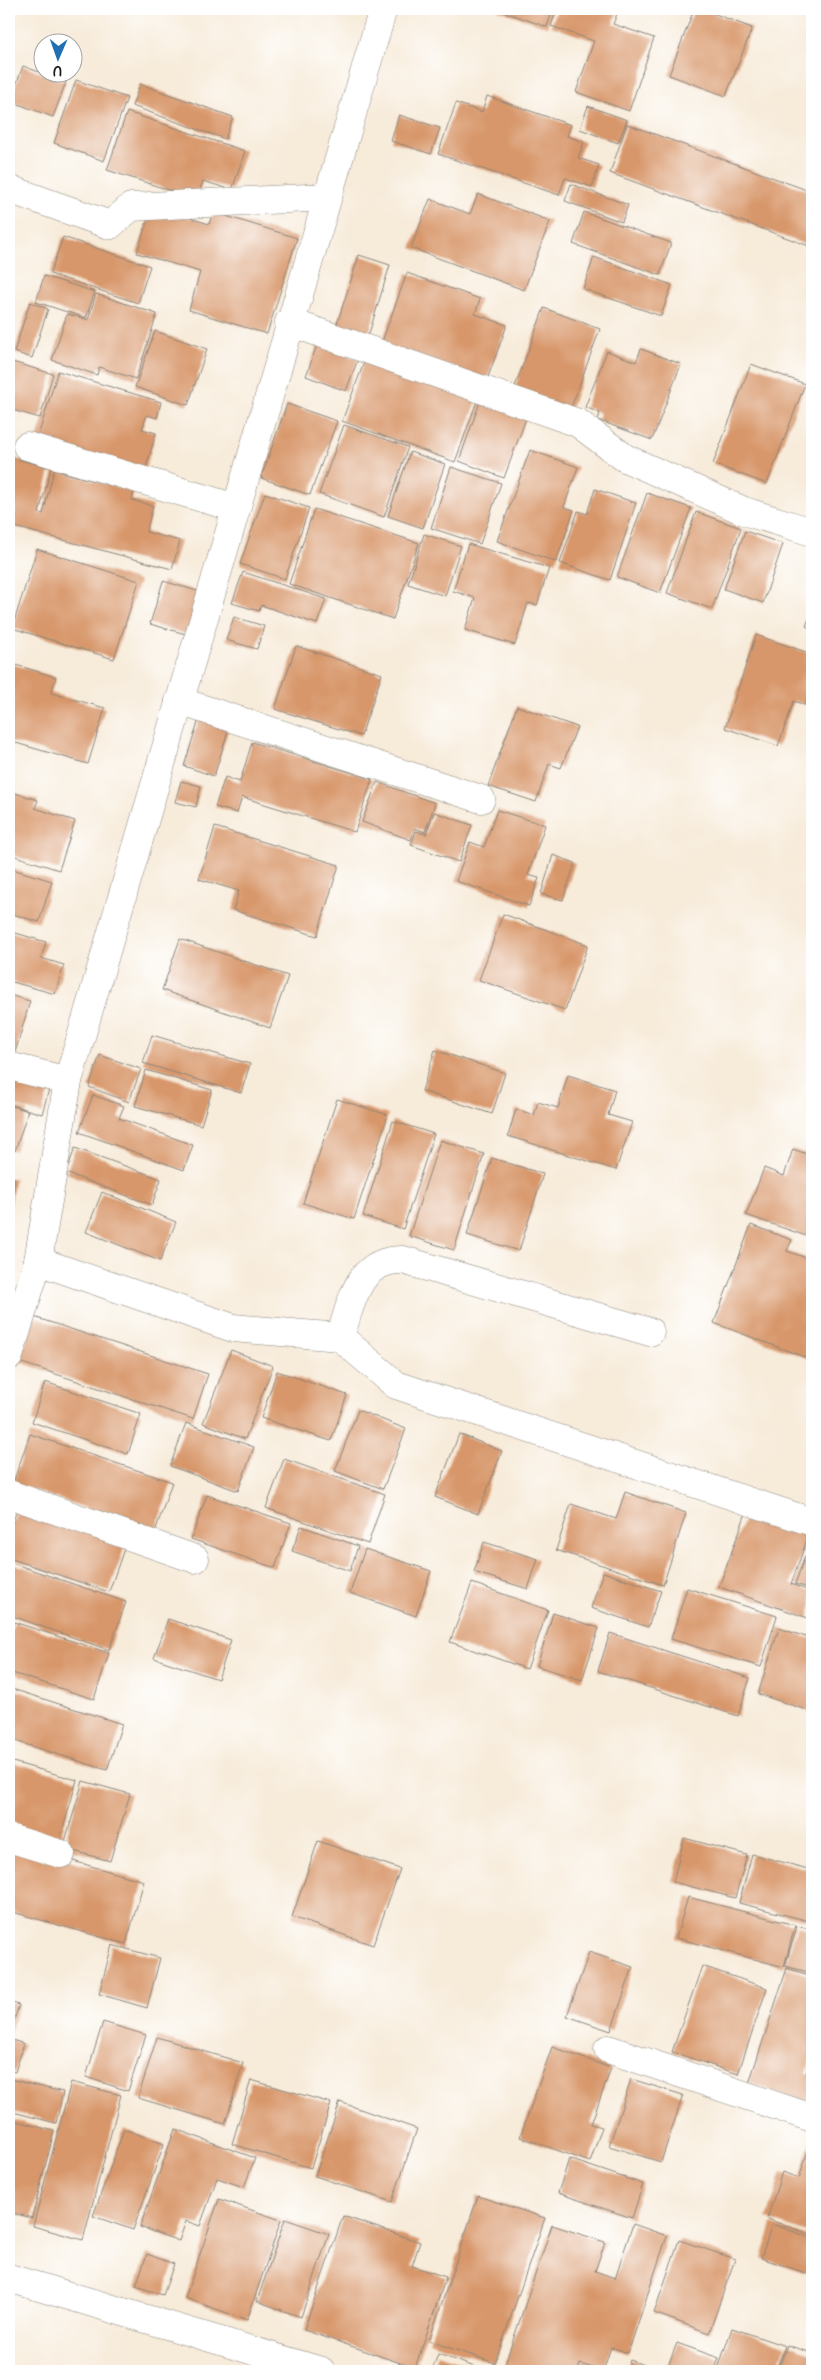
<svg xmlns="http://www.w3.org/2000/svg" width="821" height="2380" font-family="Pangolin,sans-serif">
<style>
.building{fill:#d8976a}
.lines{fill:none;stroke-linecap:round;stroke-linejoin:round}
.minor-casing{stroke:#8a847a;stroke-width:29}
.minor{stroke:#fff;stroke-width:28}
</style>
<rect width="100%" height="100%" fill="#fff"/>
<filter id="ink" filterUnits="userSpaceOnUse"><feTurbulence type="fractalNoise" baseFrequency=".02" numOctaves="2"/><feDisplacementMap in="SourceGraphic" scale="10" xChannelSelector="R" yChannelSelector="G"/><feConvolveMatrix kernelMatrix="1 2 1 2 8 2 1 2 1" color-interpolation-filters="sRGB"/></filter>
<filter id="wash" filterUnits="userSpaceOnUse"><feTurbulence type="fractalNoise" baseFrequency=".0096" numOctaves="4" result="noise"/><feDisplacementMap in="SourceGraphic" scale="20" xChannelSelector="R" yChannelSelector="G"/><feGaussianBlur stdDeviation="1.12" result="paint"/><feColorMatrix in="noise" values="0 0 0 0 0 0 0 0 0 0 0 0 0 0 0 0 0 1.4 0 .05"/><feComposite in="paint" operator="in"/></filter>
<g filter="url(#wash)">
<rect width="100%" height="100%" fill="#f7ebd9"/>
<g id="blocks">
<g class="building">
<path d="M496,9H553L547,27Z"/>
<path d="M557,9H619L613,24L654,38L629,111L576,92L594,41L551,26Z"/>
<path d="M694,9H702L752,28L726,96L669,75Z"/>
<path d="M23,66L66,82L53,117L10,101Z"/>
<path d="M76,80L127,98L104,161L54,143Z"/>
<path d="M140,84L233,117L225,139L132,106Z"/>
<path d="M487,96L571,125L567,136L584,142L578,158L599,165L592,187L565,178L559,195L438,154L456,103L482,112Z"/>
<path d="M588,106L627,120L618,143L580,129Z"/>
<path d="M127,112L245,151L232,190L203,181L197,199L107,170Z"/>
<path d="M399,115L440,128L431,154L391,141Z"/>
<path d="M627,124L812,192V247L610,173Z"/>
<path d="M571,184L628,205L622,222L565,201Z"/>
<path d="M478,194L550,221L524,290L411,248L430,199L470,214Z"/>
<path d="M152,206L209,224L213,212L297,238L267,334L189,310L200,272L137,253Z"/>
<path d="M584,212L671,243L660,275L573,244Z"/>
<path d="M63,237L150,266L138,303L50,274Z"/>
<path d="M359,255L390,265L367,340L335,330Z"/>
<path d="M594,257L672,285L661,316L583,289Z"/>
<path d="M407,273L480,299L475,314L507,325L485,385L380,347Z"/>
<path d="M44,276L95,292L86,318L36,302Z"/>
<path d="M96,294L157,314L136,379L99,367L97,375L52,360L67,314L88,320Z"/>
<path d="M30,302L48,309L32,358L14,352Z"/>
<path d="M544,308L600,329L569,413L513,392Z"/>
<path d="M155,331L207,349L188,405L135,387Z"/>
<path d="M317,345L358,359L346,391L306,376Z"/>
<path d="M641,349L681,364L652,440L598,420L600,413L585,407L607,351L636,362Z"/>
<path d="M365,360L477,401L455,462L342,421Z"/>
<path d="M9,361L53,374L40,418L9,409Z"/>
<path d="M751,364L805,384L767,484L713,464Z"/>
<path d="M58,371L161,402L157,418L147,415L142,429L156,433L143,478L35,446Z"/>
<path d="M482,396L528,413L504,478L459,461Z"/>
<path d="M287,404L337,421L310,495L261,478Z"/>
<path d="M344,425L408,447L384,517L319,494Z"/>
<path d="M530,450L578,467L564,507L574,510L556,562L497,541Z"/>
<path d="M410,452L445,464L423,528L388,516Z"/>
<path d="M9,457L51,468L39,513L43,514L54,470L134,492L132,500L153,506L146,532L180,541L172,569L11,526L16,507L13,506L9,519Z"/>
<path d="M451,467L501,483L480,544L431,528Z"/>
<path d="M595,489L636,503L610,580L560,563L578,511L587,514Z"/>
<path d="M265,493L309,508L285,579L240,564Z"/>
<path d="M647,493L691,508L660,593L617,577Z"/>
<path d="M314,509L419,543L393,619L289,584Z"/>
<path d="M696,512L741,528L712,609L667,593Z"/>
<path d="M9,531L15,533L9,549Z"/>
<path d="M745,531L783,544L763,603L724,589Z"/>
<path d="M424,534L461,546L445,596L408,584Z"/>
<path d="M468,544L549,568L537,605L528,603L515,645L465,630L475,598L453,591Z"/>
<path d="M37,549L139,581L114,659L12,628Z"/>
<path d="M243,572L326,599L317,624L261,605L259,611L232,603Z"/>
<path d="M163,581L201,592L189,635L150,624Z"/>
<path d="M812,612V629L806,626Z"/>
<path d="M234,617L264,626L257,649L226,640Z"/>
<path d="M756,635L812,654V682L805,705L794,701L778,746L725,728Z"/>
<path d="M296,646L382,674L361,736L275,709Z"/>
<path d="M9,663L56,677L51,693L105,708L88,764L9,741Z"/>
<path d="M517,706L577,727L561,768L549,764L536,802L488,786Z"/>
<path d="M200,716L230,725L214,776L184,766Z"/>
<path d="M252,742L372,779L355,832L242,797L237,813L215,807L225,777L240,782Z"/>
<path d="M181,781L201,786L196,807L175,802Z"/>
<path d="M377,782L435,803L425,832L415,828L411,840L362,822Z"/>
<path d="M9,791L38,800L35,808L75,821L59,870L9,854Z"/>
<path d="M497,810L545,825L528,875L539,878L529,906L456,881L470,842L484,847Z"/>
<path d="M434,812L472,825L459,862L411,845L416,831L426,834Z"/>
<path d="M215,827L339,865L317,936L233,910L239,891L199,879Z"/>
<path d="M553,855L575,863L563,900L541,894Z"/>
<path d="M9,868L52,881L39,922L9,913Z"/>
<path d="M503,914L588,945L565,1010L479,980Z"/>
<path d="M9,931L46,942L41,958L64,965L55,994L9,981Z"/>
<path d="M180,939L288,976L270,1028L162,990Z"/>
<path d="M9,995L30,1001L14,1056L9,1055Z"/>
<path d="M152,1035L250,1064L241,1093L143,1063Z"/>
<path d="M435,1050L505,1073L492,1114L422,1091Z"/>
<path d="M100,1055L141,1069L129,1102L89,1087Z"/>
<path d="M9,1069L51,1082L42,1114L9,1104Z"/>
<path d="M146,1070L212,1090L201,1125L135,1106Z"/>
<path d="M568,1075L615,1090L608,1115L632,1122L616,1170L508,1136L516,1109L534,1115L538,1102L558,1108Z"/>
<path d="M93,1095L124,1106L119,1118L193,1145L184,1170L79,1132Z"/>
<path d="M337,1099L388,1115L354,1219L303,1203Z"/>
<path d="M9,1105L28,1111L15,1151L9,1149Z"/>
<path d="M393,1121L434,1134L403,1229L363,1216Z"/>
<path d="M440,1140L484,1154L454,1250L409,1236Z"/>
<path d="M75,1148L161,1179L152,1205L66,1173Z"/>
<path d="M793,1149L812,1156V1238L746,1215L764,1168L784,1176Z"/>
<path d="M492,1158L543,1174L519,1251L467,1235Z"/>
<path d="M9,1178H15L10,1209L9,1208Z"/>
<path d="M102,1192L176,1222L160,1261L86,1232Z"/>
<path d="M751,1225L792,1240L787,1251L812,1260V1360L714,1323Z"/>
<path d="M34,1317L208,1374L193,1419L19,1362Z"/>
<path d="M231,1350L273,1366L245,1439L203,1423Z"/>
<path d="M277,1371L347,1395L331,1441L261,1418Z"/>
<path d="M45,1382L141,1414L128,1454L32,1422Z"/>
<path d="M358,1410L406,1429L383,1489L335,1471Z"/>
<path d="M186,1423L254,1447L238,1491L170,1466Z"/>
<path d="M30,1434L172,1482L155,1532L13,1483Z"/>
<path d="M459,1434L502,1451L478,1514L435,1497Z"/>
<path d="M284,1459L385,1494L368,1544L266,1508Z"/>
<path d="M625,1492L686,1513L663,1585L556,1550L571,1504L616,1519Z"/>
<path d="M207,1495L291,1523L275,1568L191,1539Z"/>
<path d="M18,1507L126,1543L109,1592L9,1558V1533Z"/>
<path d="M746,1513L809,1534L791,1584L812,1592V1606L808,1618L719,1587Z"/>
<path d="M301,1526L358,1546L350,1571L292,1551Z"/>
<path d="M484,1542L538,1559L528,1589L474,1572Z"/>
<path d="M365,1549L431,1571L416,1616L350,1593Z"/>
<path d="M805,1556L812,1558V1589L795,1584Z"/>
<path d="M9,1562L126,1602L109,1650L9,1615Z"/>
<path d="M603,1572L661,1591L648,1627L591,1608Z"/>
<path d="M472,1583L548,1610L527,1669L450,1642Z"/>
<path d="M687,1588L777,1616L761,1667L671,1639Z"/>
<path d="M553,1613L599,1628L582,1680L537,1666Z"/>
<path d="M168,1619L231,1640L218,1679L154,1658Z"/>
<path d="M14,1622L109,1653L94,1699L9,1672V1637Z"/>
<path d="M779,1628L812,1639V1703L810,1711L758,1694Z"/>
<path d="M610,1633L750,1678L738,1716L598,1671Z"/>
<path d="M9,1688L122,1724L107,1770L9,1739Z"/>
<path d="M9,1761L77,1780L58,1846L9,1832Z"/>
<path d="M83,1781L130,1794L110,1861L63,1848Z"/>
<path d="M684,1838L747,1855L735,1898L673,1882Z"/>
<path d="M318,1841L400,1869L373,1945L292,1917Z"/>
<path d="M9,1843L144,1881L126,1944L9,1911Z"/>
<path d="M752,1854L812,1870V1911L809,1921L739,1903Z"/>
<path d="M688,1897L795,1925L784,1967L676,1938Z"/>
<path d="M797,1926L812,1930V1973L785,1966Z"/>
<path d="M112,1945L160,1958L147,2008L99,1994Z"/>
<path d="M589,1952L633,1967L611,2031L567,2016Z"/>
<path d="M702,1966L767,1988L738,2074L672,2052Z"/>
<path d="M787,1968L812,1976V2055L806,2074L812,2076V2104L749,2083Z"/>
<path d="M9,2002L19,2005L9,2036Z"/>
<path d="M103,2022L146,2035L128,2091L86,2077Z"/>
<path d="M157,2037L243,2063L225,2124L138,2098Z"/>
<path d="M9,2039L24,2044L15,2072L9,2070Z"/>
<path d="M552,2047L611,2068L591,2124L602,2127L590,2162L520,2137Z"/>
<path d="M9,2079L63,2092L56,2123L9,2111Z"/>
<path d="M631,2079L683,2095L661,2162L609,2146Z"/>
<path d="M251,2080L331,2103L311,2168L232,2144Z"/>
<path d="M71,2082L121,2095L83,2240L33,2226Z"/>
<path d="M340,2102L417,2129L392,2202L315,2176Z"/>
<path d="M9,2119L54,2131L32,2218L9,2212Z"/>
<path d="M124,2129L164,2144L133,2230L93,2216Z"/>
<path d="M175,2129L255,2158L244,2187L217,2178L200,2226L186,2221L179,2241L140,2227Z"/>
<path d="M812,2139V2235L767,2219L782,2172L799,2178Z"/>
<path d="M569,2159L643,2184L632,2218L558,2193Z"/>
<path d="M478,2196L545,2218L495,2363L429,2341Z"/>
<path d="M219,2199L281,2220L247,2320L185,2298Z"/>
<path d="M343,2216L420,2242L412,2266L446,2277L415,2368L304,2330Z"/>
<path d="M285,2219L329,2234L301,2317L257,2301Z"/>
<path d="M633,2224L667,2236L628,2353L611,2347L603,2371L580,2364L578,2371H525L505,2364L552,2225L605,2242L595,2271L615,2278Z"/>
<path d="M772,2224L812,2238V2275L761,2258Z"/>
<path d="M679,2240L735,2259L709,2333L654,2313Z"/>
<path d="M147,2254L174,2264L163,2295L136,2286Z"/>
<path d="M732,2328L785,2346L776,2371H717Z"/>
<path d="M677,2343L719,2358L714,2371H666Z"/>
<path d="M787,2345L812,2353V2371H778Z"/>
<path d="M438,2354L486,2371H432Z"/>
<path d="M630,2360L662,2371H626Z"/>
</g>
</g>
</g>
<g filter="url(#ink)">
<use href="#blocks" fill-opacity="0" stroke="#8a847a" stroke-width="1"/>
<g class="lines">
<g class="minor-casing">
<g id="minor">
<path d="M9,189L110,225L131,207L327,197"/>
<path d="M289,322L578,423L625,458L744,511L812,532"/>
<path d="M27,446L236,508"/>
<path d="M179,701L481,799"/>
<path d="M9,1066L68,1081"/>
<path d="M38,1261L233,1328L340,1337L396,1385L812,1522"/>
<path d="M340,1337C352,1302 357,1259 403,1260L650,1332"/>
<path d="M9,1356L38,1261L68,1081L383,9"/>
<path d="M9,1494L195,1559"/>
<path d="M9,1838L61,1854"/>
<path d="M608,2049L812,2118"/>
<path d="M9,2278L321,2371"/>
</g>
</g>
<use href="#minor" class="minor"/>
</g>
</g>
<rect width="821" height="2380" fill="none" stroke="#fff" stroke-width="30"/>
<g transform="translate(58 58) rotate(182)"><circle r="24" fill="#ffffff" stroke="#a4a4a4"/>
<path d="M0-4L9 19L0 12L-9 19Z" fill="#1f6fb2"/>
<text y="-8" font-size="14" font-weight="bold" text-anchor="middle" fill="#1c1c1c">U</text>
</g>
</svg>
